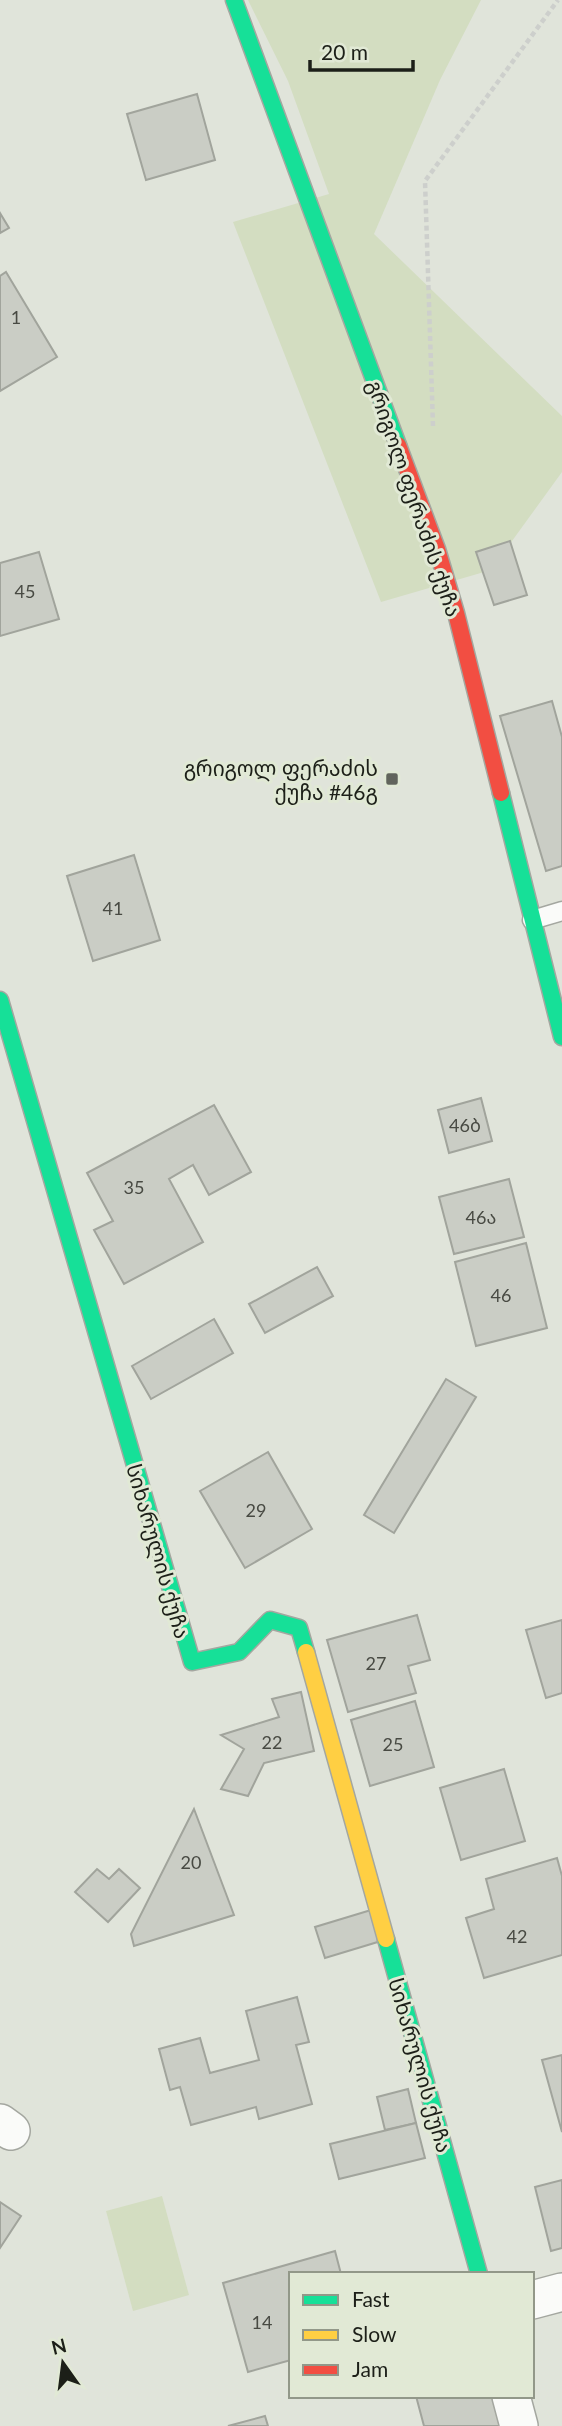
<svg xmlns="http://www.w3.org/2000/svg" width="562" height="2426" font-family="Lato,'Noto Sans Georgian',sans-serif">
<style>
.green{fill:#d3ddc1}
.building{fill:#cacdc5;stroke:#a1a49c;stroke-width:2}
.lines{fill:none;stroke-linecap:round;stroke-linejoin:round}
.lane-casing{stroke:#a4a7a0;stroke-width:21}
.street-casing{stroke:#a4a7a0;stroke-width:40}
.fast-casing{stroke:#a4a7a0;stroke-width:19}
.slow-casing{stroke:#a4a7a0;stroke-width:19}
.jam-casing{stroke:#a4a7a0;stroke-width:19}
.path{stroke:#cdcfcc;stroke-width:4.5;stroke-dasharray:5 3.5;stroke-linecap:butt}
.lane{stroke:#fafbf9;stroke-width:18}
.street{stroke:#fafbf9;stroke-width:37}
.fast{stroke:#16e098;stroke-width:16}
.slow{stroke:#ffcf43;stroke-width:16}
.jam{stroke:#f24e42;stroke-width:16}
.poi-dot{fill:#61645c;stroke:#e1e9d5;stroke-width:2.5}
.labels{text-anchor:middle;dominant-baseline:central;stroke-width:6;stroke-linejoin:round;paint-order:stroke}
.number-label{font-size:18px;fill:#484a43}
.street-label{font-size:21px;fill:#1c1f18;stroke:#e1e9d5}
.poi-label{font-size:21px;fill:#1c1f18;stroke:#e1e9d5;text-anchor:end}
</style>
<rect width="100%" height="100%" fill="#e0e4da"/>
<g class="green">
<path d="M248,0H481L440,80L374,234L562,416V472L491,570L381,602L233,222L329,194L288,81Z"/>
<path d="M162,2196L189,2295L133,2311L106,2211Z"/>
</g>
<g class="building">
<path d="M197,94L215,160L146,180L127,114Z"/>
<path d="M0,213L9,228L0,233Z"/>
<path d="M6,272L57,357L0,391V276Z"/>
<path d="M510,541L527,595L494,605L476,552Z"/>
<path d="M39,552L59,619L0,636V563Z"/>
<path d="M552,701L562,737V866L546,871L500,716Z"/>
<path d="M134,855L160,940L93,961L67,876Z"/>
<path d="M481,1098L492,1141L449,1153L438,1110Z"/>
<path d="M214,1105L251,1172L209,1195L193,1165L169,1179L203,1242L124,1284L94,1230L113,1221L87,1173Z"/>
<path d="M509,1179L524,1237L454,1254L439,1197Z"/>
<path d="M526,1243L547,1328L476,1346L455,1262Z"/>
<path d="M317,1267L333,1296L265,1333L249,1304Z"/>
<path d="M214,1319L233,1353L151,1399L132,1366Z"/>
<path d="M446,1379L476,1397L394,1533L364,1515Z"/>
<path d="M268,1452L312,1529L245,1568L200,1491Z"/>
<path d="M417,1615L430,1660L408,1666L416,1693L348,1712L327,1640Z"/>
<path d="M562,1620V1693L546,1698L526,1630Z"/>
<path d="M301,1692L314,1751L264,1763L248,1796L221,1789L244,1749L221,1735L279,1717L272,1699Z"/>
<path d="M415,1701L434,1767L370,1786L351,1720Z"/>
<path d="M504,1769L525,1841L461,1860L440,1788Z"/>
<path d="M194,1809L234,1915L134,1946L131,1934Z"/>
<path d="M557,1858L562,1876V1955L484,1978L466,1918L494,1909L486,1879Z"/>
<path d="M97,1869L109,1879L119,1869L140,1888L108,1922L75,1892Z"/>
<path d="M371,1910L381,1941L325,1958L315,1927Z"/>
<path d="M297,1997L309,2042L296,2045L312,2104L259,2119L256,2107L191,2125L180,2087L170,2090L159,2049L200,2038L210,2073L259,2060L246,2011Z"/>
<path d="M562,2055V2132L542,2060Z"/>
<path d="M408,2089L416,2123L385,2130L377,2097Z"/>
<path d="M416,2123L425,2158L339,2179L330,2144Z"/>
<path d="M562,2180V2248L551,2251L535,2187Z"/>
<path d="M0,2202L21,2216L0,2248Z"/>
<path d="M335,2251L341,2274H291V2360L248,2372L223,2283Z"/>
<path d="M416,2396H496L504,2426H424Z"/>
<path d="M265,2416L268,2426H228Z"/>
</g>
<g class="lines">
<g class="lane-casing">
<path id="lane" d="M532,920L562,911"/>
</g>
<g class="street-casing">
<g id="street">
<path d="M0,2123L11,2131"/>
<path d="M532,2300L562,2292"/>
<path d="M511,2396L519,2426"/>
</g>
</g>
<g class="fast-casing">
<g id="fast">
<path d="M234,0L398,445"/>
<path d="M501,793L562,1037"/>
<path d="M0,1000L192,1662L239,1652L270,1620L299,1628L306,1652"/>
<path d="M386,1939L479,2274"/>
</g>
</g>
<g class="slow-casing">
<path id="slow" d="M306,1652L386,1939"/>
</g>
<g class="jam-casing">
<path id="jam" d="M398,445L437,549L456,613L501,793"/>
</g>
<path class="path" d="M433,426L425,181L558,0"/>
<use href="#lane" class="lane"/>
<use href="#street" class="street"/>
<use href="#fast" class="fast"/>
<use href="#slow" class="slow"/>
<use href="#jam" class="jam"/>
</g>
<rect class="poi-dot" x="385" y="772" width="14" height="14" rx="3.5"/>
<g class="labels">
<g class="number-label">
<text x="16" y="317">1</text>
<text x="25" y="591">45</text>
<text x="113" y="908">41</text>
<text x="465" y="1125">46ბ</text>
<text x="134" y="1187">35</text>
<text x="481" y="1217">46ა</text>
<text x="501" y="1295">46</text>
<text x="256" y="1510">29</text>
<text x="376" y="1663">27</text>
<text x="272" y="1742">22</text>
<text x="393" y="1744">25</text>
<text x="191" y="1862">20</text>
<text x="517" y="1936">42</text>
<text x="262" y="2322">14</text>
</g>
<g class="street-label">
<text transform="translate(415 498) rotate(71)">გრიგოლ ფერაძის ქუჩა</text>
<text transform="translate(159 1551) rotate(74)">სიხარულის ქუჩა</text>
<text transform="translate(421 2065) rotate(74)">სიხარულის ქუჩა</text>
</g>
<g class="poi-label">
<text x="378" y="767">გრიგოლ ფერაძის<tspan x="378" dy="24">ქუჩა #46გ</tspan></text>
</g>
</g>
<rect x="289" y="2272" width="245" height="126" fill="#e1e9d5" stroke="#929889" stroke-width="2"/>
<rect x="303" y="2295" width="35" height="10" fill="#16e098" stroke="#929889" stroke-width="2"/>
<text x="352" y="2307" font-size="21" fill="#1c1f18">Fast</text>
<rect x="303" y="2330" width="35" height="10" fill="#ffcf43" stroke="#929889" stroke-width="2"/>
<text x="352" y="2342" font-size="21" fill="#1c1f18">Slow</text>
<rect x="303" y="2365" width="35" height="10" fill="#f24e42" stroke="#929889" stroke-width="2"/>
<text x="352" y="2377" font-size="21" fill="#1c1f18">Jam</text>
<g transform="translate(63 2363) rotate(346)" stroke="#e1e9d5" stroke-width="5" paint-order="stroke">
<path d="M0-5L12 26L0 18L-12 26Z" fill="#1c1f18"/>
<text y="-10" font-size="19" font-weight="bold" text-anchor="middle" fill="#1c1f18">N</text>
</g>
<path d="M310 60v10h103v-10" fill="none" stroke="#1c1f18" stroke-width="3.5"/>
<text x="321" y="60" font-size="21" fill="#1c1f18" stroke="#e1e9d5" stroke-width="5" paint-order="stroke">20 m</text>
</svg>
